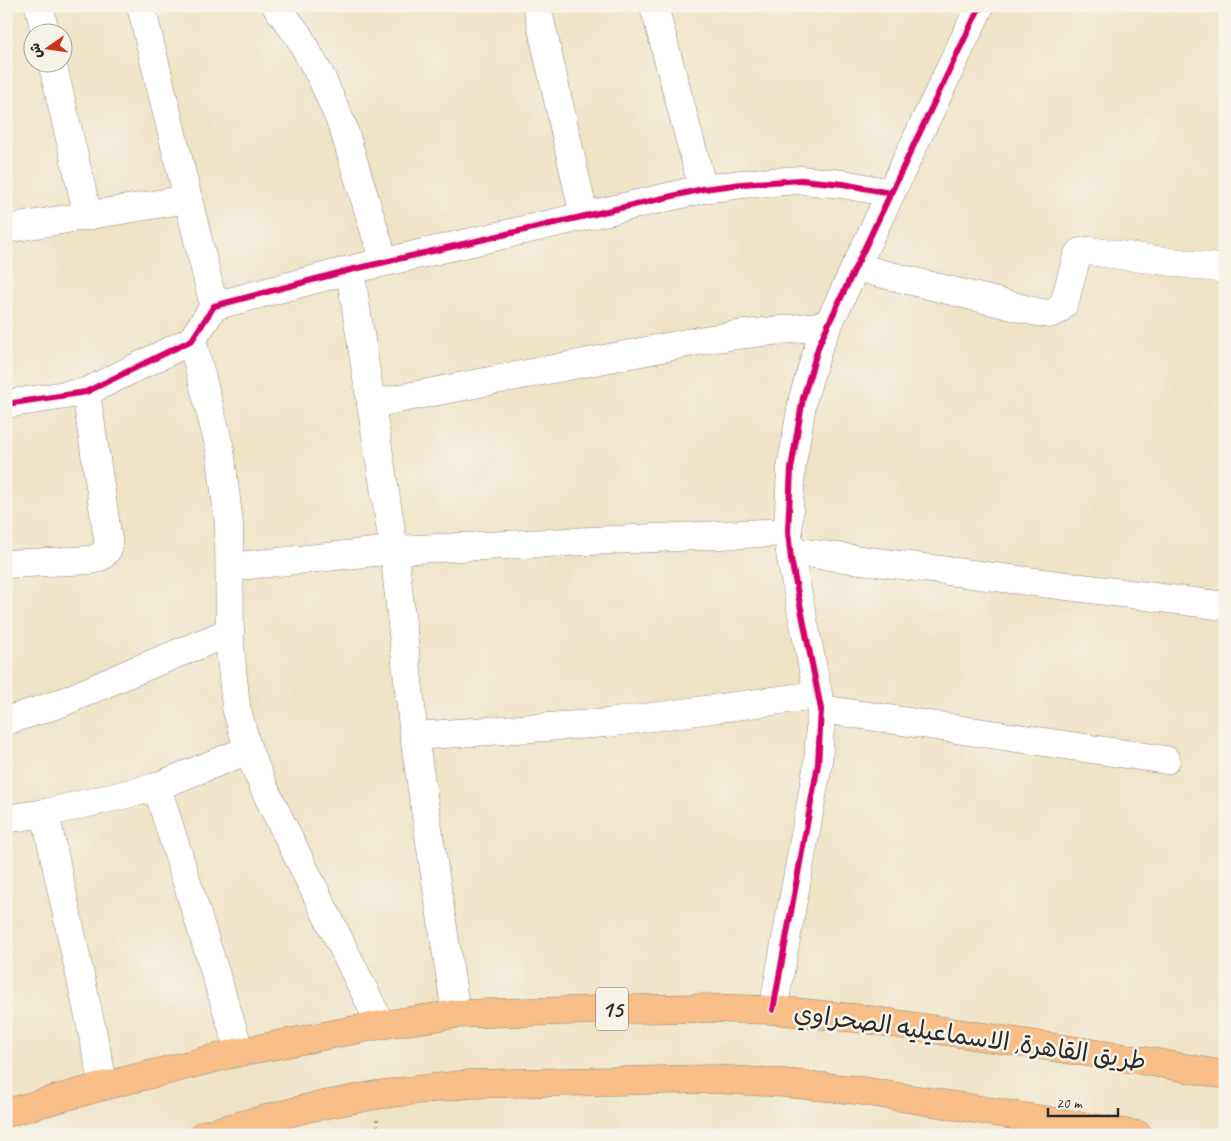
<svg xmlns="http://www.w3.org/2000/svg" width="1231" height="1141" font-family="Caveat,'Playpen Sans Arabic',sans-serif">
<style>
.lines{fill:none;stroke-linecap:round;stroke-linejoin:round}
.minor-casing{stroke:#8d8778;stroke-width:29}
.highway-casing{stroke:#8d8778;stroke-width:29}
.path{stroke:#8d8778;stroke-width:3;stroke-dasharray:1 4;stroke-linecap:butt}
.minor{stroke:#fff;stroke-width:28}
.highway{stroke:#f7be88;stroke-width:28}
.cycleway-casing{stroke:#f7f3e8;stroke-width:9}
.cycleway{stroke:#d6006c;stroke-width:6}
.labels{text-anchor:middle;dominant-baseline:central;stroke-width:5;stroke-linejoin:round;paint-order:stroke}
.shield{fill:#f7f3e8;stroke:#686764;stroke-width:1}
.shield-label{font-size:24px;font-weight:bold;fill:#2b2b2b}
.street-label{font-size:25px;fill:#2b2b2b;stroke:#f7f3e8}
</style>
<rect width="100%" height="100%" fill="#f7f3e8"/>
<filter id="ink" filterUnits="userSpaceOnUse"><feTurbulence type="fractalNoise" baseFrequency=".02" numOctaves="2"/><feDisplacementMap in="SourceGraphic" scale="10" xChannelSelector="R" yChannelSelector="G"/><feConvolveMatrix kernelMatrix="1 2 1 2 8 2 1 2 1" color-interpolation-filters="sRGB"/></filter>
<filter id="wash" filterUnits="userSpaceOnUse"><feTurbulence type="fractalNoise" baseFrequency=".0096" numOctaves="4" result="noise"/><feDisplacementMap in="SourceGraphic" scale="20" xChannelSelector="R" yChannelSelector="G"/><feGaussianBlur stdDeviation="1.12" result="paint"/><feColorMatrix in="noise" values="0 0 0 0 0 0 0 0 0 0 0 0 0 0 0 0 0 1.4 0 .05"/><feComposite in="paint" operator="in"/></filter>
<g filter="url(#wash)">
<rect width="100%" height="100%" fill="#efe3c6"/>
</g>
<g filter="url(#ink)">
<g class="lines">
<g class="minor-casing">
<g id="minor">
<path d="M39,6L45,32"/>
<path d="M141,6L214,306"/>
<path d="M276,6L298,35L322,79L343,127L384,262"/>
<path d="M537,6L584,216"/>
<path d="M654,6L703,189"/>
<path d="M52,62L88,216"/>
<path d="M6,229L188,199"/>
<path d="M855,267L1037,312L1049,314L1057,311L1064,304L1077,256L1081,252L1089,251L1225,269"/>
<path d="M350,270L394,550L414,736L456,1014"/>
<path d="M192,340L220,449L229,524L230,648L236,707L248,750L265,790L381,1025"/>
<path d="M6,404L86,392L192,340L214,306L350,270L703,189L742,184L801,180L843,184L890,193"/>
<path d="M371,404L698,341L737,335L828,325"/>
<path d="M790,551L1225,606"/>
<path d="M6,564L91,560L102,556L108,549V540L86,392"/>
<path d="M230,567L394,550L788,532"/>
<path d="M821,709L1166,760"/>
<path d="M6,721L61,703L132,672L230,632"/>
<path d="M414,736L607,723L818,695"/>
<path d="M157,787L240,1052"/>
<path d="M45,813L104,1086"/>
<path d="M6,819L45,813L157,787L168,782L248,750"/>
<path d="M773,1010L818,764L821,709L791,559L788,532L791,469L803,398L819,345L828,325L980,6"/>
</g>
</g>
<g class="highway-casing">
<g id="highway">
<path d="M6,1113L104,1086L240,1052L381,1025L456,1014L634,1009L703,1008L773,1010L864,1019L1152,1062L1225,1075"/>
<path d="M203,1135L308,1108L376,1095L416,1090L470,1084L712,1079L784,1083L856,1090L1138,1135"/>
</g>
</g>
<path class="path" d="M377,1120L378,1135"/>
<use href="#minor" class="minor"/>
<use href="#highway" class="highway"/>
<g class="cycleway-casing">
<g id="cycleway">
<path d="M6,404L86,392L192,340L214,306L350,270L703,189L742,184L801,180L843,184L890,193"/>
<path d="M773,1010L818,764L821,709L791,559L788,532L791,469L803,398L819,345L828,325L980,6"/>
</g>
</g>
<use href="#cycleway" class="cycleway"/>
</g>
</g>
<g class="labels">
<rect class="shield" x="596" y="987.5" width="32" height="43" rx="4"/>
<g class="shield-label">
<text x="612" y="1009">15</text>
</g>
<g class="street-label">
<text transform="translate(970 1037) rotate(8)">طريق القاهرة, الاسماعيليه الصحراوي</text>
</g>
</g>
<rect width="1231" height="1141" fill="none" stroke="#f7f3e8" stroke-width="25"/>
<g transform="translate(48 48) rotate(257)"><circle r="24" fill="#f7f3e8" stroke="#a5a39c"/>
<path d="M0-4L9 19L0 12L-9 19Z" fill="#c8321e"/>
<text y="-8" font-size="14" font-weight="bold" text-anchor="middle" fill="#2b2b2b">ش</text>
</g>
<path d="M1048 1108v8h70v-8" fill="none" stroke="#2b2b2b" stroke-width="2.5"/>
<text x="1056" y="1108" font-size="15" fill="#2b2b2b" stroke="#f7f3e8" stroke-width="4" paint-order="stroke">20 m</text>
</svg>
